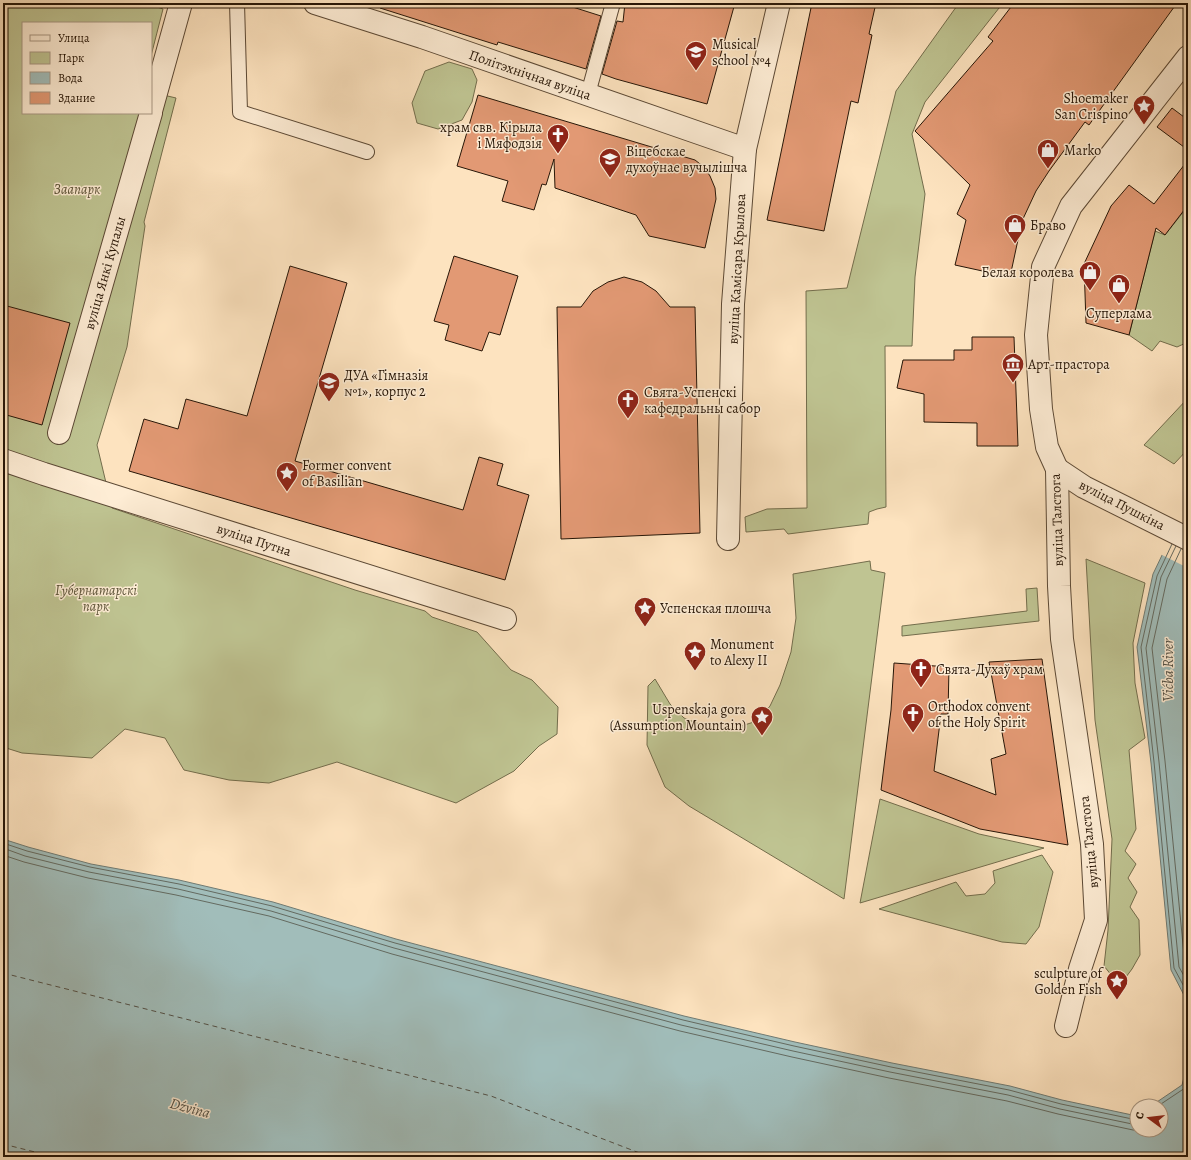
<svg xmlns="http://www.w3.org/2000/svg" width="1191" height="1160" font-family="Alegreya,serif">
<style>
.green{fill:#bfc492;stroke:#736d4c}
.water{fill:#a1bdba;stroke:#707a72}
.pier{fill:#fde3bf}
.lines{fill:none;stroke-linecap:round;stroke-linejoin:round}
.shore{stroke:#646a60;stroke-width:1}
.ferry{stroke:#525046;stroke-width:1;stroke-dasharray:5 4;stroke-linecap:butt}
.building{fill:#e29974;stroke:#271607}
.lane-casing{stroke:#5c4935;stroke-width:16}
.street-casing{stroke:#5c4935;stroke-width:24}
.lane{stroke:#feedd5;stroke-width:14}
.street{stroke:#feedd5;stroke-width:22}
.labels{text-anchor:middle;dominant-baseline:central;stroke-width:3;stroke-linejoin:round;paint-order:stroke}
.poi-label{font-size:14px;fill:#271607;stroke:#feedd5;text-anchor:start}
.street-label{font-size:14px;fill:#271607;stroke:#feedd5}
.park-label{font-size:14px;font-style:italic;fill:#5c5338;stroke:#feedd5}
.water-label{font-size:15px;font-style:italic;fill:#525046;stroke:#feedd5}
</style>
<rect width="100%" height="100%" fill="#fde3bf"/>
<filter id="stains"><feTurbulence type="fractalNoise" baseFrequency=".005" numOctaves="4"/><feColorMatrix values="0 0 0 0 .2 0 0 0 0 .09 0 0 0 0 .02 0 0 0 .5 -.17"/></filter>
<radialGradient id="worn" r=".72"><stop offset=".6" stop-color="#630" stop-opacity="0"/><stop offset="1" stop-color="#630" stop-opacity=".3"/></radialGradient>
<g class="green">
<path d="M3,3H146L163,9L151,56V23H23V113H151V92L176,98L144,222L145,226L127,347L97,445L112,508L355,590L425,611L432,617L477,632L511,670L532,680L558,707L557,734L539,746L514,771L456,803L337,762L269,783L229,780L184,770L165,738L125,729L92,758L22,753L3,747Z"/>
<path d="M959,3H1003L925,102L912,134L925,194L915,277L912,346H885L886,507L877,509L869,512L868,524L788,534L784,529L746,532L745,517L767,509L807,508L806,291L847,288L896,91Z"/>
<path d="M449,62L472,69L477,80L472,102L462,120L438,129L417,123L412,103L425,71Z"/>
<path d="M1188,206V307L1186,310L1188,312V342L1177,347L1160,341L1152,351L1129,335L1155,231L1165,235Z"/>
<path d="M1188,398V449L1174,464L1144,445Z"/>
<path d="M1086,559L1145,583L1133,643L1135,683L1145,738L1129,750L1136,829L1125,851L1136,864L1128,878L1137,892L1130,907L1139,920L1140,955L1132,969L1126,977L1112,976L1104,966L1108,930L1112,839L1095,720Z"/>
<path d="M870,561L871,570L885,573L844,899L689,806L665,787L647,745L648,686L655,679L670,704L684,718L704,726L724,729L735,728L757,721L770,706L780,685L791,652L796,618L793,574Z"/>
<path d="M1037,588L1039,621L902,636V626L1027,611L1026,589Z"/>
<path d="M880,799L979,834L1044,848L860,903Z"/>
<path d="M1042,855L1053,872L1039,927L1026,944L1002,942L879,909L956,882L966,896L985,894L995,883L993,871Z"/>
</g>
<g class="water">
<path d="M1188,501V1003L1171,970L1151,763L1137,647L1153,574Z"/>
<path d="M3,839L28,847L91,864L179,880L273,902L396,939L684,1016L795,1042L892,1063L1010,1086L1062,1100L1137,1116V1130H1161V1106H1151L1182,1085L1188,1062V1157H3Z"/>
</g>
<path class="pier" d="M1185,503L1188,505V568L1160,554Z"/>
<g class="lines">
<g class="shore">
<path d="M1172,544L1157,576L1141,647L1154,762L1174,968L1188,994"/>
<path d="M1176,546L1161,577L1146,648L1159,762L1179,967L1188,983"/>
<path d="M1181,549L1167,579L1152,648L1165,761L1185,965L1188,971"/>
<path d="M3,843L27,851L90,867L179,884L272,906L395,943L683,1020L794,1046L891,1067L1009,1090L1061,1104L1137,1120"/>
<path d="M3,848L25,856L89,872L178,889L271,911L394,948L681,1025L793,1051L890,1072L1008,1095L1060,1109L1137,1125"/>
<path d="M3,855L24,862L88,878L176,895L269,916L392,954L680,1031L792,1057L889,1078L1007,1101L1058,1114L1133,1130H1141"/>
<path d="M1158,1106L1185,1088L1188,1077"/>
</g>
<g class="ferry">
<path d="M3,973L491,1096L650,1157"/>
<path d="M3,1144L55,1157"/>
</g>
</g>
<g class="building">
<path d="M381,3H560L601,16L586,69L498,42L497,45L380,8Z"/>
<path d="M625,3H735L707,104L616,79L602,74L617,21L623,22Z"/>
<path d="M812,3H876L869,34L872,35L858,103L851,101L824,231L767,220Z"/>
<path d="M1014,3H1177L1089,125L1085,122L1049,171L1036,191L1022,221L1010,277L955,265L966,220L957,214L970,185L915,131L993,41L988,37Z"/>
<path d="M478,95L695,160L704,167L710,176L715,188L716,199L705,248L649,236L636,215L555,188L554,159L546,185L542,184L534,210L502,201L508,181L457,166Z"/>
<path d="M1172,108L1188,120V150L1157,127Z"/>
<path d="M1188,160V205L1165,235L1156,228L1129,335L1086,323L1084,264L1111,206L1129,185L1154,204Z"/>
<path d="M454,256L518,276L500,335L489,332L482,351L445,340L449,325L434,321Z"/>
<path d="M290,266L347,283L295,461L463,510L479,457L503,464L497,485L529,495L505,580L129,471L144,419L178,429L186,399L247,416Z"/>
<path d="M624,277L642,282L656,291L670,307H695L700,533L561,539L557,307H581L593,291L608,282Z"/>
<path d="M7,306L70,323L42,425L3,414V322Z"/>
<path d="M972,337H1014L1018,446H977V423L924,422V394L897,388L903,360H954V350H972Z"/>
<path d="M1042,659L1068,845L980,829L881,790L891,710L894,663L949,667L948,714H941L934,771L996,795L991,759L1006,754L989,662Z"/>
</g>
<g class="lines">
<g class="lane-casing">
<g id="lane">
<path d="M237,3L240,112L367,152"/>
<path d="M588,94L613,3"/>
</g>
</g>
<g class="street-casing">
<g id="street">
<path d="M315,3L422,37L745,149"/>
<path d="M151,111L181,3"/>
<path d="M59,433L151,113"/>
<path d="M3,460L44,474L505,619"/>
<path d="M1057,469L1084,487L1188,539"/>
<path d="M728,539L733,304L745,149L779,3"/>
<path d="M1066,1026L1080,969L1096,920L1092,844L1062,639L1059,586L1057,469L1047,447L1041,409L1036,335L1043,267L1071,206L1188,57"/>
</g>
</g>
<use href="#lane" class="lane"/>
<use href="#street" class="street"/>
</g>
<defs>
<g id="school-pin" transform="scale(1.15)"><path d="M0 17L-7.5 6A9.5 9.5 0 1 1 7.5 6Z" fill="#8f2418" stroke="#feedd5"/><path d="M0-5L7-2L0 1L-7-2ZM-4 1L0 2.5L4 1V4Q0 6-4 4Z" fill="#fff"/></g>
<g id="sight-pin" transform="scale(1.15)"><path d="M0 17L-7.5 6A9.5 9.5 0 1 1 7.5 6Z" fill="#8f2418" stroke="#feedd5"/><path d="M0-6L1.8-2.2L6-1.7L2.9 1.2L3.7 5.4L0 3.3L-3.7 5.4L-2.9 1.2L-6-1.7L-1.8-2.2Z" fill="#fff"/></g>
<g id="church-pin" transform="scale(1.15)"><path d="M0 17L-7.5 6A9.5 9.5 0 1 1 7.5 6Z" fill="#8f2418" stroke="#feedd5"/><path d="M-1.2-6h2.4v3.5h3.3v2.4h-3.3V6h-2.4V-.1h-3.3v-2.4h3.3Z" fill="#fff"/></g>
<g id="shop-pin" transform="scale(1.15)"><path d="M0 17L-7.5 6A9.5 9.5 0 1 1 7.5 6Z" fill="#8f2418" stroke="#feedd5"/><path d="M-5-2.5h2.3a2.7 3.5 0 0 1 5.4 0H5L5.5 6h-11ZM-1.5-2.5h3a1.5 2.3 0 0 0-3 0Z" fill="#fff"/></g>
<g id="university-pin" transform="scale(1.15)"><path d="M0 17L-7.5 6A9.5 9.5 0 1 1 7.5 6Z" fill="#8f2418" stroke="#feedd5"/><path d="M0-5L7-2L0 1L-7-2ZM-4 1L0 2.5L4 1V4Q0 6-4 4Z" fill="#fff"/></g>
<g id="museum-pin" transform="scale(1.15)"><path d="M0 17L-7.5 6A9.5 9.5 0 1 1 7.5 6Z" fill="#8f2418" stroke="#feedd5"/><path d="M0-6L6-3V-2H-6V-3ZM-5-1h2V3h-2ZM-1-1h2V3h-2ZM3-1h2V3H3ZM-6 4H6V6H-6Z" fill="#fff"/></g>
</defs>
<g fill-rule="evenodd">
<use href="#school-pin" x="696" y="52"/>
<use href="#sight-pin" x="1144" y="106"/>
<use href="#church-pin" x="558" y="135"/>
<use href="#shop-pin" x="1048" y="150"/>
<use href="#university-pin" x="610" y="159"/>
<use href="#shop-pin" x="1015" y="225"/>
<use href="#shop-pin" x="1090" y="272"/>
<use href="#shop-pin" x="1119" y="285"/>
<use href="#museum-pin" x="1013" y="364"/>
<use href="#school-pin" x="329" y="383"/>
<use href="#church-pin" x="628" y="400"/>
<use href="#sight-pin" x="287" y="473"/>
<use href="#sight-pin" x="645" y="608"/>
<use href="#sight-pin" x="695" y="652"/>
<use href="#church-pin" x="921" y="669"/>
<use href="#church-pin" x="913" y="714"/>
<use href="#sight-pin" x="762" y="717"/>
<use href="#sight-pin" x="1117" y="981"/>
</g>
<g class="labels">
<g class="poi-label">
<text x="712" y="44">Musical<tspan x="712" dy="16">school №4</tspan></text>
<text x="1128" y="98" text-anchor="end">Shoemaker<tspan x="1128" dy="16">San Crispino</tspan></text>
<text x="542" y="127" text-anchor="end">храм свв. Кірыла<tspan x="542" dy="16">і Мяфодзія</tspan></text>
<text x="1064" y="150">Marko</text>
<text x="626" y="151">Віцебскае<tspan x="626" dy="16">духоўнае вучылішча</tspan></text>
<text x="1030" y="225">Браво</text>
<text x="1074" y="272" text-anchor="end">Белая королева</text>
<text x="1119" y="313" text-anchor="middle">Суперлама</text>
<text x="1028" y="364">Арт-прастора</text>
<text x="344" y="375">ДУА «Гімназія<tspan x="344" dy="16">№1», корпус 2</tspan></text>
<text x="644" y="392">Свята-Успенскі<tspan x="644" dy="16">кафедральны сабор</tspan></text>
<text x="302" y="465">Former convent<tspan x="302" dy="16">of Basilian</tspan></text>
<text x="660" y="608">Успенская плошча</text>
<text x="710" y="644">Monument<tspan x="710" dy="16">to Alexy II</tspan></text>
<text x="936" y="669">Свята-Духаў храм</text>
<text x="928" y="706">Orthodox convent<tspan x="928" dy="16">of the Holy Spirit</tspan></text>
<text x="746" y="709" text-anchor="end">Uspenskaja gora<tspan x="746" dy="16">(Assumption Mountain)</tspan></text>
<text x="1102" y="973" text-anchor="end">sculpture of<tspan x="1102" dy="16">Golden Fish</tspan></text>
</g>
<g class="street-label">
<text transform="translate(530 75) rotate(19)">Політэхнічная вуліца</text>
<text transform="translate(737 269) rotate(-87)">вуліца Камісара Крылова</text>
<text transform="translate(105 273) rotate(-74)">вуліца Янкі Купалы</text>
<text transform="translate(1122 505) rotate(27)">вуліца Пушкіна</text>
<text transform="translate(1057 520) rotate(-92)">вуліца Талстога</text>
<text transform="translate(254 540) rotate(18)">вуліца Путна</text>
<text transform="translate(1089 842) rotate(-96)">вуліца Талстога</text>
</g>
<g class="park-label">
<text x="77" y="189">Заапарк</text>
<text x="96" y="590">Губернатарскі<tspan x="96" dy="16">парк</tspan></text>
</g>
<g class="water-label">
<text transform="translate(1168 670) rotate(-90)">Vićba River</text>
<text transform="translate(190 1108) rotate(15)">Dźvina</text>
</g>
</g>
<rect width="1191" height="1160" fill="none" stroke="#fde3bf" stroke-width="16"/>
<rect x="4" y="4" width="1183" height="1152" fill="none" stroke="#271607" stroke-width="2"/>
<rect x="8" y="8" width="1175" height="1144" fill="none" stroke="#271607"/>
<rect x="22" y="22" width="130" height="92" fill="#feedd5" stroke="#a89783"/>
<rect x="30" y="35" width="20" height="6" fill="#feedd5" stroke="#a89783"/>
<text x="58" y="42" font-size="12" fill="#271607">Улица</text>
<rect x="30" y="52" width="20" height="12" fill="#bfc492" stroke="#a89783"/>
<text x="58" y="62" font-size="12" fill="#271607">Парк</text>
<rect x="30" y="72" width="20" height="12" fill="#a1bdba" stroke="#a89783"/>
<text x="58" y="82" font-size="12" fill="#271607">Вода</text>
<rect x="30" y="92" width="20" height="12" fill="#e29974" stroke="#a89783"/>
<text x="58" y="102" font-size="12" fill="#271607">Здание</text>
<g transform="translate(1149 1118) rotate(285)"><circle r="19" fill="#feedd5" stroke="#a89783"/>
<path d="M0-3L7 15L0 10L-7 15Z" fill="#8f2418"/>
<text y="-6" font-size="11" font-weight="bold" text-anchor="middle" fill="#271607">С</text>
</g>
<rect width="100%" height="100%" filter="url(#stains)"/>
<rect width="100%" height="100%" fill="url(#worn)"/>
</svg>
